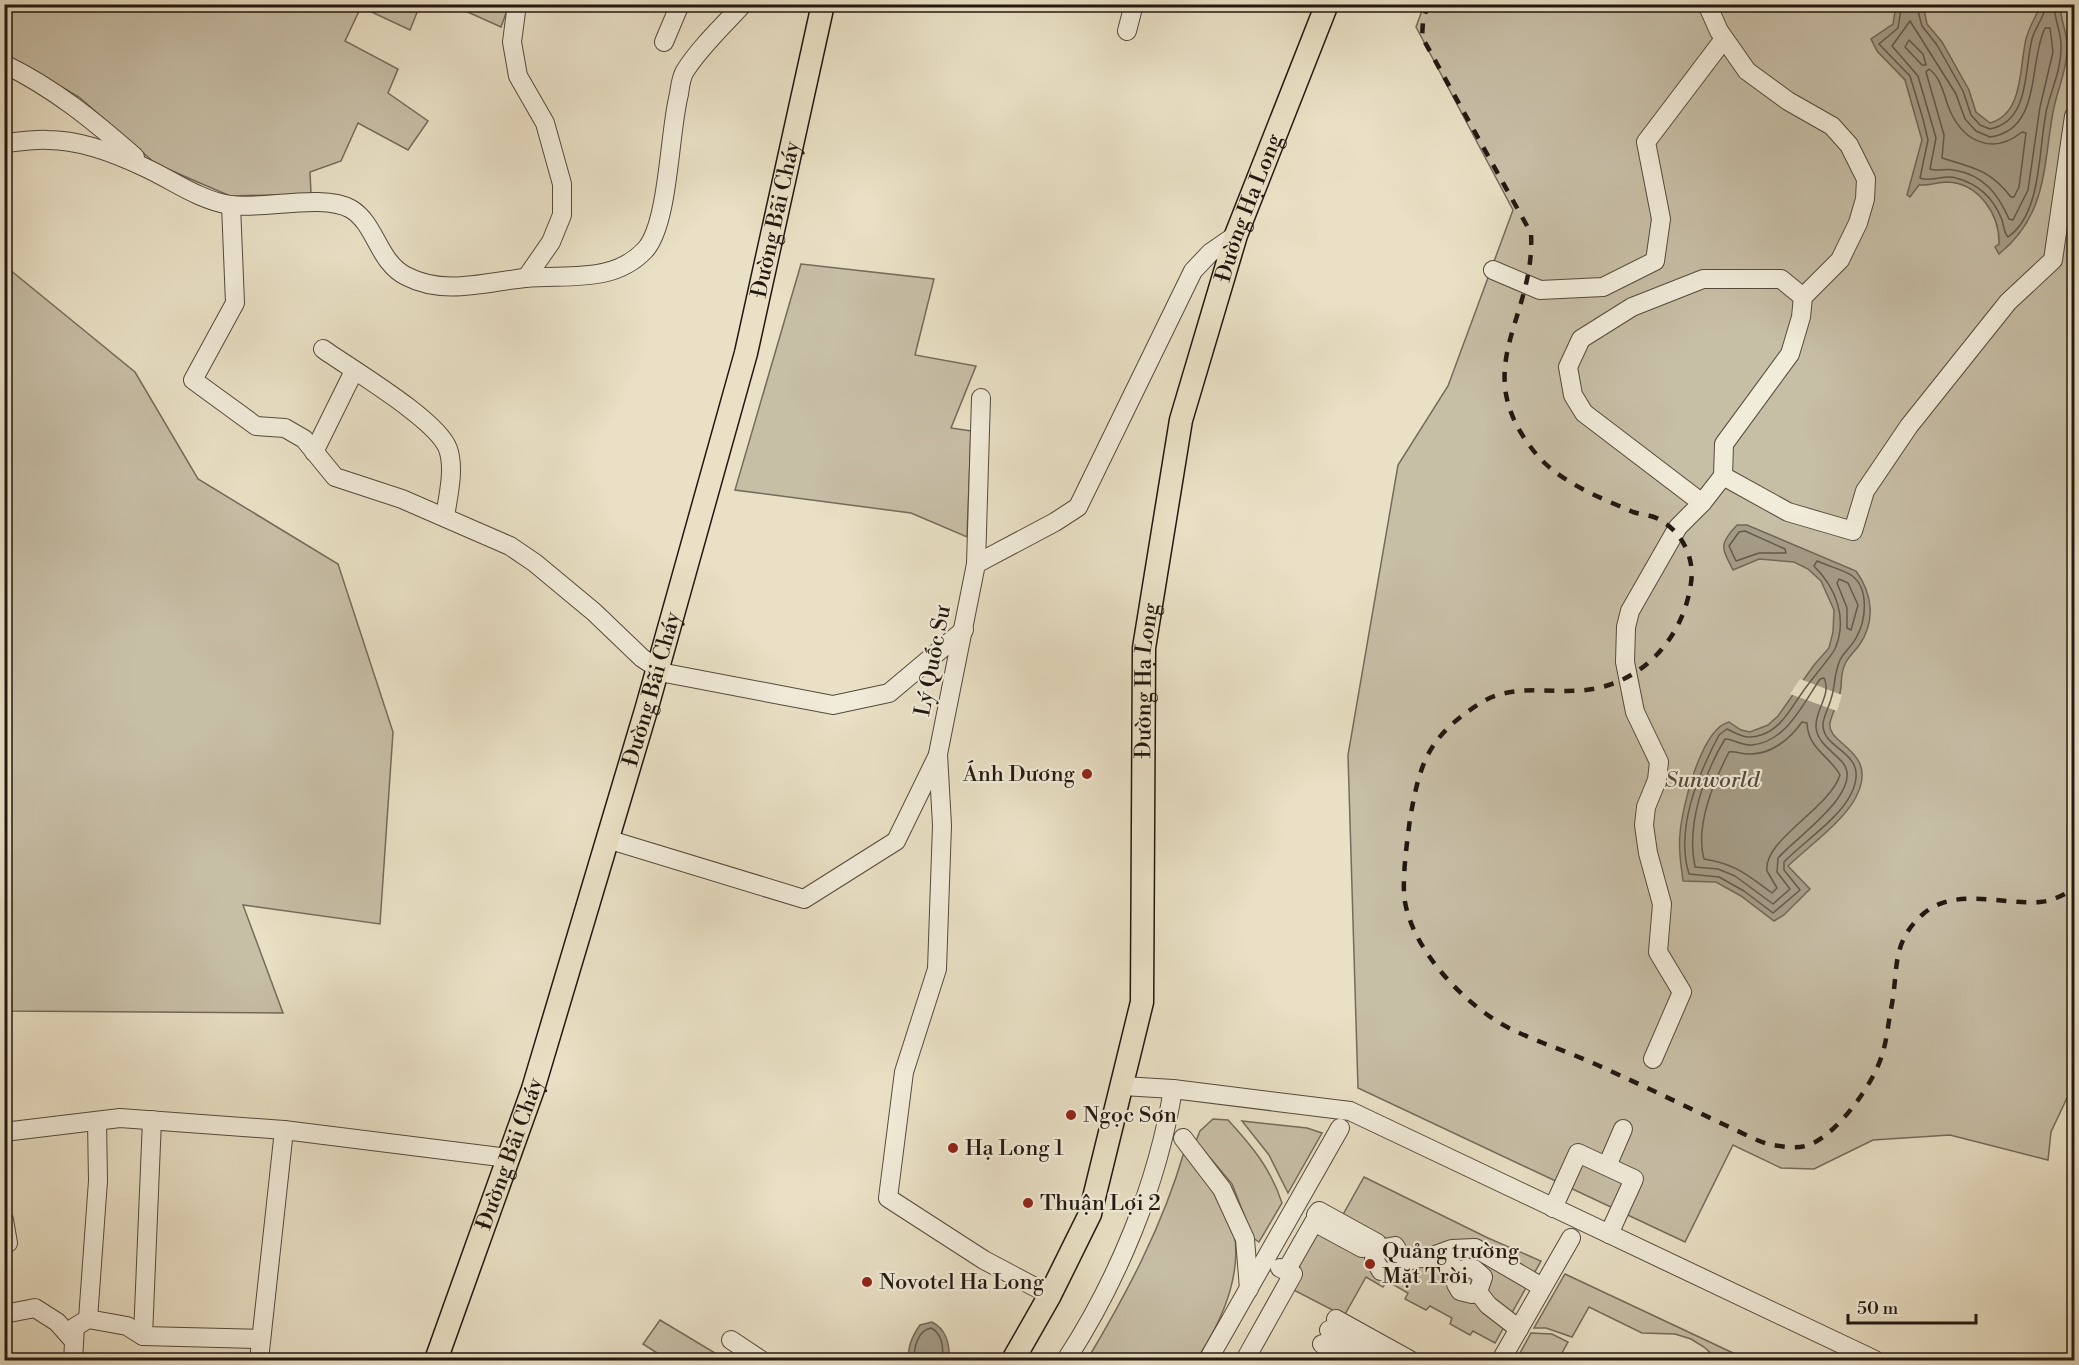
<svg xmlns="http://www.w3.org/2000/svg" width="2079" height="1365" font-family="'Libre Bodoni',serif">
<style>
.green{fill:#c7bea6;stroke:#746b5b;stroke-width:1.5}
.water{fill:#a59c87;stroke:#716757;stroke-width:1.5}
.pier{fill:#e9e0c5}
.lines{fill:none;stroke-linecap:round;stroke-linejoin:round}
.shore{stroke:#645a4c;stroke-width:1.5}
.minor-casing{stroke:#544a3d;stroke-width:20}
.major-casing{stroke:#221810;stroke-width:25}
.minor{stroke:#f1ebd9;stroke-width:18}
.major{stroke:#e9e0c5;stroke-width:22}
.rail{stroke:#221810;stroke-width:4.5;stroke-dasharray:10 10;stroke-linecap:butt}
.poi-dot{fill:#8f2418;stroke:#f1ebd9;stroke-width:2}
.labels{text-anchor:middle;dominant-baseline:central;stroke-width:4.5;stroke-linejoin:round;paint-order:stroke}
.street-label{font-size:22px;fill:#221810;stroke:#f1ebd9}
.poi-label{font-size:22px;fill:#221810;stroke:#f1ebd9;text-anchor:start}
.park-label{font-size:22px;font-style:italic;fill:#544a3d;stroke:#f1ebd9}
</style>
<rect width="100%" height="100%" fill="#e9e0c5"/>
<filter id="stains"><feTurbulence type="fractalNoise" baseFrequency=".00333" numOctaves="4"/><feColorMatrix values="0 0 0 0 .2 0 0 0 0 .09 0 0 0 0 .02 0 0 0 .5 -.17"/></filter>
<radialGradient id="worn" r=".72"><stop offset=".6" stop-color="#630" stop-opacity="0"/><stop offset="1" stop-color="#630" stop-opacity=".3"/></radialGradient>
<g class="green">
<path d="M5,5H420L410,30L361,7L345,41L398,69L388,93L428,121L408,150L358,123L341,161L310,172L311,194L230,196L156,164L79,97L38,73L5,58Z"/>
<path d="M452,5H509L501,27Z"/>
<path d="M1424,5H2074V1083L2051,1132L2048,1160L1950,1135L1873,1140L1814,1169L1781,1168L1733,1145L1685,1242L1358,1088L1348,755L1398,465L1448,386L1513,210L1416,27Z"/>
<path d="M801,264L934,279L915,355L976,366L951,428L971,431L967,537L911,513L735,490Z"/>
<path d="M4,265L135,372L198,479L338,564L393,732L380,924L243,905L283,1013L5,1011Z"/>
<path d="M1213,1119L1228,1120C1252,1146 1271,1169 1282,1203L1259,1242L1253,1238L1232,1184L1196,1141L1200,1131Z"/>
<path d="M1242,1121L1307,1128L1322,1133L1288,1193L1269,1155Z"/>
<path d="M1184,1152C1197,1170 1219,1193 1228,1212C1249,1262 1224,1319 1196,1360H1087C1126,1295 1163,1225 1184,1152Z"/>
<path d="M1364,1177L1488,1238L1541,1261L1495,1343L1473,1331L1470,1335L1450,1324L1452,1318L1430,1306L1426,1310L1405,1299L1408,1293L1387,1281L1383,1287L1366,1277L1344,1316L1282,1284L1316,1225L1341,1218Z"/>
<path d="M1565,1274L1748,1360H1718L1704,1347L1691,1339L1675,1334L1642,1333L1589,1307L1572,1337L1546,1328H1534Z"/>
<path d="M660,1320L715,1353L710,1360H668L643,1344Z"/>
<path d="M1531,1333L1552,1334L1568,1342L1558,1360H1531L1519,1355Z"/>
</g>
<g class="water">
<path d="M1896,5H1927L1924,10L1927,24L1942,42L1969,90L1976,112L1990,123C2024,113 2019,68 2026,39C2029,27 2036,16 2041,5H2060C2060,19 2067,31 2067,45C2068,68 2057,90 2053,112C2043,168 2047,215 1999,254L1995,247L1999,244C2000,215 1979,183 1947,182C1938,182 1929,186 1919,185L1910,197L1907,195L1922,140L1905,80L1877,51L1871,39L1893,24Z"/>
<path d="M1737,525H1747L1856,571C1872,593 1876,620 1860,644C1856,650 1850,655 1846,662C1839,676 1843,680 1840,693C1838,703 1832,713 1830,723C1826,745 1880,750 1856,797C1844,821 1808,847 1788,866L1810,889L1784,915L1774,921L1741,896L1716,882L1683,881C1681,865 1678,849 1680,834C1682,807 1701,729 1729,722L1741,730L1750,732L1768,725L1778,716L1814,665L1829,648L1833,632L1834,610L1821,581L1808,569L1794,562L1759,559L1733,570C1722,548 1718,545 1737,525Z"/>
<path d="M932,1322C947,1330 950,1344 949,1360H909C907,1347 912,1336 920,1325Z"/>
</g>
<path class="pier" d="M1800,679L1842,695L1837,711L1790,694Z"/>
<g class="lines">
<g class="shore">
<path d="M1902,4L1898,28L1879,44L1910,76L1923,119L1928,140L1920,178C1930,183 1944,174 1956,178C1979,184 1994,199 2002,220C2004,227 2004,233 2008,237C2043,213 2038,146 2047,108C2052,88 2062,67 2061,45C2061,31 2054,19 2054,4"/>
<path d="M1920,4L1918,11L1922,26L1937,45L1963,91L1971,115L1980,125L1990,129C2030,121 2024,71 2032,39C2035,27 2045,17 2046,4"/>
<path d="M1910,21L1956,94L1965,119L1976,131L1990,137C2042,130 2028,63 2045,28H2050L2053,52L2040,107L2028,190L2013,220L2009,219C1998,194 1984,175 1954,170C1946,168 1937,172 1930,169L1936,138L1918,76L1892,46Z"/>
<path d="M1909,40L1923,54L1926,65H1922L1905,47Z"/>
<path d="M1929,69C1943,79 1944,99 1951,113C1966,144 1995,154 2022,132L2026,133L2019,187L2014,197H2011C1989,169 1973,168 1942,158L1944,135L1926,72Z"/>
<path d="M1745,531L1785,549L1786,553H1759L1736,561L1729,546L1739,532Z"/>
<path d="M1817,561C1828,566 1841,569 1851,575C1870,588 1866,621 1856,638C1852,646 1844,652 1840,660C1833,677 1836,684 1831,699C1829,707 1823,717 1823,725C1823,752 1872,751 1851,794C1839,819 1803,842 1784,862V870L1800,890L1773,913L1744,891L1719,877L1689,874C1675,829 1698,775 1719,735L1727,729C1739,735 1747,740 1761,735C1781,729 1790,709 1802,693C1809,682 1831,657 1835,649C1848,618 1836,588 1814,566Z"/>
<path d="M1839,579L1848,583L1858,605L1851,630L1847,628V608L1837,583Z"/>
<path d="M1824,678C1832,694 1815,710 1816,727C1817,743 1833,751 1843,763C1865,791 1795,838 1778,858L1777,872L1790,889L1773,904L1735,876L1718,869L1695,867C1686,825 1704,774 1725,739C1734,739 1742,746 1752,745C1786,742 1803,704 1820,679Z"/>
<path d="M1802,722L1807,723C1808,749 1829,755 1840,775C1829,809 1763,840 1767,871L1777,888L1772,893C1747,875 1736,864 1704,859C1695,826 1714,781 1729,752C1735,751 1742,754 1748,754C1771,755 1790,739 1802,722Z"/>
<path d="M914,1360C914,1348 917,1331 931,1328C943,1334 943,1348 943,1360"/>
</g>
<g class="minor-casing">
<g id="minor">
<path d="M517,4L512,42L518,76L545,123L562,184V215L551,242L526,278"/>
<path d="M1127,31L1134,4"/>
<path d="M664,42L680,4"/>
<path d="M4,64C54,88 94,121 135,157"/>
<path d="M4,143C19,142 34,139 48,140C81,140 117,154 146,168C174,181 199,200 230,205C262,210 323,193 351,209C376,224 378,262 406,276C444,296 486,282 525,278C567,274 613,284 645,250C669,224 669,132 679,94C680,87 681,77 685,71C700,47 724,25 743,4"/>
<path d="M231,205L235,303L193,380L256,426L285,428L304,439L335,477L402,499L510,546L535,563L594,612L642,658L665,673L833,705L889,693L964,630"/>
<path d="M1493,270L1540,290L1603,287L1655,261L1661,219L1646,142L1724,39"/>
<path d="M323,349C351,369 438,420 448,449C455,469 448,496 445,517"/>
<path d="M314,452L354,371"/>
<path d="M1723,476L1788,512L1853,531L1865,491L1909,426L2008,302L2053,260L2074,116"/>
<path d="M1702,503L1584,413L1573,395L1568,367L1581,339L1632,307L1703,279H1781L1803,297"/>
<path d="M976,564L981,398"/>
<path d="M607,839L804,899L896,841L938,755"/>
<path d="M1653,1059L1682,992L1658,952L1662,904L1648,853L1644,825L1646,807L1657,780L1659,762L1635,712L1625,662L1626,627L1630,611L1678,527L1702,503L1723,476L1724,444L1790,354L1801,317L1803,297L1840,260L1858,223L1865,199L1866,179L1849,145L1832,126L1788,101L1747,71L1719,31L1707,4"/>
<path d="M1123,1086L1173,1089L1350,1111L1875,1360"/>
<path d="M4,1132L120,1118L284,1130L508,1158"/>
<path d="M1183,1138L1222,1189L1245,1239L1249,1289"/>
<path d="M1607,1166L1623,1129"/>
<path d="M1553,1208L1578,1153L1634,1179L1609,1234"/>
<path d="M4,1220L8,1243"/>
<path d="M1379,1249L1395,1246L1400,1254L1402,1263"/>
<path d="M1430,1257L1452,1249L1475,1248L1542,1287"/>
<path d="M1286,1271L1314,1222L1362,1248L1365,1242L1316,1215L1319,1211L1377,1243L1379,1249L1374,1259L1381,1271L1393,1272C1412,1251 1438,1256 1460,1271L1456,1284L1460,1291L1472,1294L1478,1292L1488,1305L1519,1329"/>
<path d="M1460,1271L1468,1268L1474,1269L1483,1277L1478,1292"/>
<path d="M1050,1295L984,1260L888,1198L904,1072L937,969L942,825L938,754L976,564L1055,522L1078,507L1193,271L1210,253L1236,235"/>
<path d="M4,1314L35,1308L57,1322L73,1340"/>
<path d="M88,1319L98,1181L97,1121"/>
<path d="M1336,1319L1410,1360"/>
<path d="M1329,1330L1383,1360"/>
<path d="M143,1336L152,1120"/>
<path d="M731,1340L761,1360"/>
<path d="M1322,1344L1352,1360"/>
<path d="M73,1360L75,1327L88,1319L127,1326L143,1336L261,1339"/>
<path d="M259,1360L284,1130"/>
<path d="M1066,1360C1118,1280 1158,1183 1173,1089"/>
<path d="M1208,1360L1340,1128"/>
<path d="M1245,1360L1293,1274L1280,1268"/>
<path d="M1501,1360L1571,1238"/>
</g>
</g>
<g class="major-casing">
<g id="major">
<path id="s1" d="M436,1360L533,1089L647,707L746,353L823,4"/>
<path id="s2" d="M1013,1360L1050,1295L1090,1214L1142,1002L1144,648L1181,420L1236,235L1327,4"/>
</g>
</g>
<use href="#minor" class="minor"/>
<use href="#major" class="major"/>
<path class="rail" d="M1428,4L1423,21L1422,37L1531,233C1536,320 1465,369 1537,455C1561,483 1601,498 1633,512C1642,515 1653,515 1660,520C1682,532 1695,558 1691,583C1684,634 1648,677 1598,688C1558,697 1515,680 1479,704C1428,737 1420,762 1410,819C1407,842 1403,871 1404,894C1408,947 1466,1007 1511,1029C1542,1044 1575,1054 1606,1069C1646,1087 1685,1106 1725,1125C1739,1131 1754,1140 1768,1144C1778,1146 1795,1149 1805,1146C1835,1139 1874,1083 1882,1055C1887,1040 1888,1024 1891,1009C1899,971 1890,944 1922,915C1953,886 2002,905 2040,902C2053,901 2063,895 2074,889"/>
</g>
<g class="poi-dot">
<circle cx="1087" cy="774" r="6"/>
<circle cx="1071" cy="1115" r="6"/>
<circle cx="953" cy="1148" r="6"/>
<circle cx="1028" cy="1203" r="6"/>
<circle cx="1370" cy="1264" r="6"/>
<circle cx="867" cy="1282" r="6"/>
</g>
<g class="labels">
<g class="street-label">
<text stroke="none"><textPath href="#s2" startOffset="1191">Đường Hạ Long</textPath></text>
<text stroke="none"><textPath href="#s1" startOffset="1191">Đường Bãi Cháy</textPath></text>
<text transform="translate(933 661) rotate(-79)">Lý Quốc Sư</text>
<text stroke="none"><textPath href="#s2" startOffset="705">Đường Hạ Long</textPath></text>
<text stroke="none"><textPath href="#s1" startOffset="705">Đường Bãi Cháy</textPath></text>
<text stroke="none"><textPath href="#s1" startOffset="219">Đường Bãi Cháy</textPath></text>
</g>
<g class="poi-label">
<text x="1075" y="774" text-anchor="end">Ánh Dương</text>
<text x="1083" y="1115">Ngọc Sơn</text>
<text x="965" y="1148">Hạ Long 1</text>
<text x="1040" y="1203">Thuận Lợi 2</text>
<text x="1382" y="1251">Quảng trường<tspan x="1382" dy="25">Mặt Trời</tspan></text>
<text x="879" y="1282">Novotel Ha Long</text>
</g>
<g class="park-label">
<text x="1712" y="780">Sunworld</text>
</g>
</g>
<rect width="2079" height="1365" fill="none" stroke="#e9e0c5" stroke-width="24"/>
<rect x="6" y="6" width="2067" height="1353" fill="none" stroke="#221810" stroke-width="3"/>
<rect x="12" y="12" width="2055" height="1341" fill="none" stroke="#221810" stroke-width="1.5"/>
<path d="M1848 1314v9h128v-9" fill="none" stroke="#221810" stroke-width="3"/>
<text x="1857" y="1314" font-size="18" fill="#221810" stroke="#f1ebd9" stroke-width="4.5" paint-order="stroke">50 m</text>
<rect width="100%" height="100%" filter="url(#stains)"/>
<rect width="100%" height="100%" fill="url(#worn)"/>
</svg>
